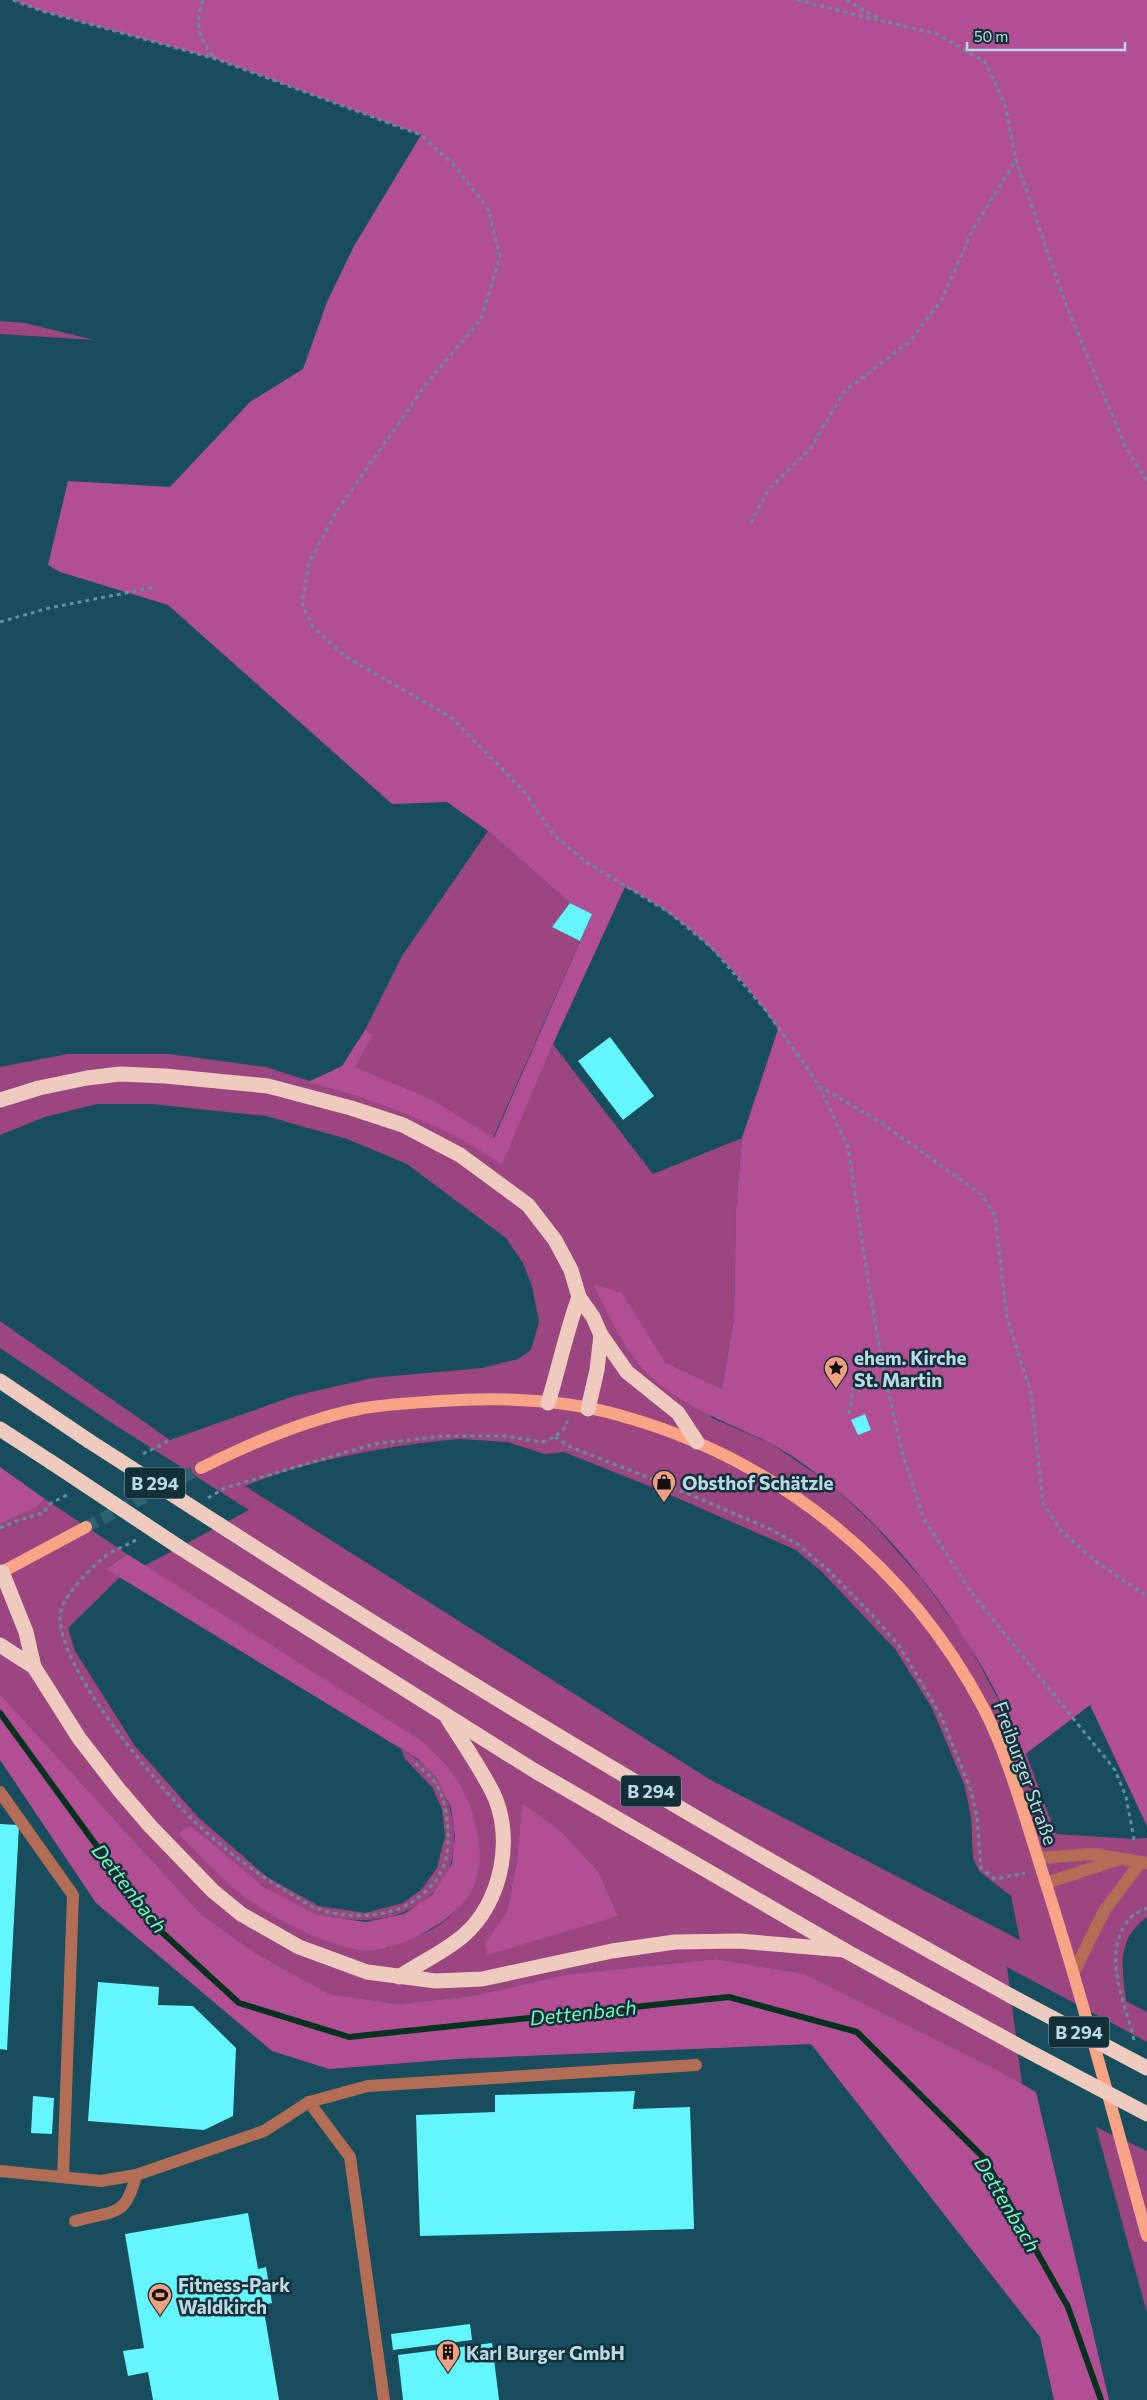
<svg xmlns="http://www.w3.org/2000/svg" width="1147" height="2400" font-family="Commissioner,sans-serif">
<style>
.green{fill:#9b4681;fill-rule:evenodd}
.forest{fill:#b24e94}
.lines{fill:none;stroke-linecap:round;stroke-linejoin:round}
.stream{stroke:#01321e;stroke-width:6}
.building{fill:#64f6fe}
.major-tunnel{stroke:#2f6271;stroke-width:12;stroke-dasharray:12 6;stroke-linecap:butt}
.path{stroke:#64909d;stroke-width:3;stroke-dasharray:4 4;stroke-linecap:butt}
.minor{stroke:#b36d54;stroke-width:12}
.major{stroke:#f9a486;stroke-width:12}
.highway{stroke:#eecbbe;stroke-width:15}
.highway-bridge{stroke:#eecbbe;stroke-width:15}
.labels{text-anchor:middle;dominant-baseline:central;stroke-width:5;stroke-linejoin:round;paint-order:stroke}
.shield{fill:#133039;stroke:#88a8b2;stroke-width:1}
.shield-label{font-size:18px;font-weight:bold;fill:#badbe6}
.poi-label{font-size:19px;font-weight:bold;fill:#badbe6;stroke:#133039;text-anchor:start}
.street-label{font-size:19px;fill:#badbe6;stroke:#133039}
.water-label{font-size:20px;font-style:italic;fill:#75fabb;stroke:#133039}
</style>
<rect width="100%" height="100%" fill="#174d5c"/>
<g class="green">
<path d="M0,321L25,323L94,340L0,334Z"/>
<path d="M488,831L570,903L552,927L580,941L493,1138L431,1099L354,1067L373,1035L365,1030L402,956Z"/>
<path d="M553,1044L653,1174L742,1138L736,1208L734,1318L722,1389L665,1362L594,1284L712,1418L772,1444L833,1486L875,1526L921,1578L966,1639L1014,1729L1022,1755L1026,1754L1056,1834L1133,1839L1147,1838V1917C1116,1940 1122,1967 1126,2001L1147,2012V2042L1007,1967L1022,2084L996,2069L805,1974L716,1959L569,1974L472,1996L398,2004L330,1994L257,1954L201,1914L0,1694V1524L36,1508L45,1499L127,1554L107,1568L120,1577L68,1628L75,1651L135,1746L198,1817L267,1877L319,1906L365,1913L403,1903L421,1890L437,1868L445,1836L442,1809L432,1787L405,1759L401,1749C414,1757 428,1765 436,1778C446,1791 451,1808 453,1824C464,1890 406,1927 346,1919C336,1918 325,1918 316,1915C267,1896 229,1858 190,1825L178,1834L239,1892L387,1948C406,1941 427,1934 443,1922C493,1885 484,1821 453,1773C445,1761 431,1751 421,1740L144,1566L249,1510L115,1425L0,1348V1321L170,1440L294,1396L372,1378L482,1368L518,1359L531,1350L539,1322L532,1286L523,1263L506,1238L407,1164L347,1139L266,1116L151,1104H97L45,1117L0,1135V1067L67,1054H169L266,1067L412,1114L473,1144L502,1164ZM459,1439L507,1442L545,1454L564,1452L659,1490L796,1550L822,1572L895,1649L932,1708L964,1784L971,1816L973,1858L979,1871L1011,1896L1020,1940L709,1779L245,1486C307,1460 392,1445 459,1439ZM522,1804L562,1832L599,1872L618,1916L485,1942L507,1911L517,1860Z"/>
<path d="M1096,2127L1147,2151V2313Z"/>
</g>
<g class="forest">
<path d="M13,0H1147V1826L1090,1705L1023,1756C993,1664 908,1546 832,1486C815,1472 790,1453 770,1443C727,1422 665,1401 636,1360C619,1338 605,1310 594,1284L622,1293L665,1362L722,1389L734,1318L736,1208L742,1138L778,1029C739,971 688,918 625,887L553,1044L502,1165C443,1123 377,1101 308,1082L342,1066L365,1030L373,1035L355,1067L431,1099L494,1138L592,914L570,903L488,831L447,802L392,804L168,605L60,572L48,565L68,481L170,487L250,402L303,369L327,302L354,246L421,135L216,59L42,11Z"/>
<path d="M0,1467L45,1499L36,1508L0,1524Z"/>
<path d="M127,1554L421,1740C431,1750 444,1761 453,1773C474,1803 490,1857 471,1892C460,1911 441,1923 422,1934C403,1944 376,1954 353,1949C316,1940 268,1916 238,1892C217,1874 198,1853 178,1834L190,1825L264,1887L317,1915L366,1922L404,1914L432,1895L452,1864L455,1837L451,1807L436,1777L418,1759L106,1569Z"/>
<path d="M0,1694L201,1914L257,1954L330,1994L398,2004L472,1996L569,1974L716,1959L805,1974L996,2069L1036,2092L1109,2400H1054L1040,2337L811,2044L456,2059L329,2069L272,2051L96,1903L0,1760Z"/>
<path d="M522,1803L562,1832L599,1872L618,1916L487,1955L485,1942L507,1911L517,1860Z"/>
</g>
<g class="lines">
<path class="stream" d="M0,1713L155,1926L239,2003L349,2037L729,1997L857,2032L984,2158L1068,2307L1101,2400"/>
</g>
<g class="building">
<path d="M570,903L592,914L580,941L552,927Z"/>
<path d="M610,1037L654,1096L623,1120L578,1061Z"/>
<path d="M865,1414L871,1430L858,1435L851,1420Z"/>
<path d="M0,1824L19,1825L7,2050L0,2049Z"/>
<path d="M98,1982L159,1987L158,2005L193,2006L236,2048L233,2116L204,2130L88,2121Z"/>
<path d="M635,2091L633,2109L690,2107L694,2229L420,2236L416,2115L495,2112V2095Z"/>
<path d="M33,2096L54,2098L52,2134L31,2133Z"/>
<path d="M248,2213L258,2269L266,2267L272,2303L263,2305L279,2400H153L148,2372L128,2376L123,2351L144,2348L125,2234Z"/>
<path d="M470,2324L472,2340L393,2350L391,2334Z"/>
<path d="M492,2343L499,2400H403L398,2355Z"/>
</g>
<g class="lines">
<path class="major-tunnel" d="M86,1527L201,1468"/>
<g class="path">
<path d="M13,0L42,11L216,59L421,135L455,166L488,209L500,257L481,319L427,383L336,512L309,563L302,604L313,627L346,657L451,717L523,790L554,835L586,862L670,913L712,948L764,1008L803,1062L819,1086L848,1147L872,1306L885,1377L903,1456L924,1519L970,1591L1115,1770L1126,1797L1135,1844"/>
<path d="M203,0C194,26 199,38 215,59"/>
<path d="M797,0L877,20"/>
<path d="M846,0L883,21L937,34L985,62L1005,104L1016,160L1066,305L1126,448L1147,481"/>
<path d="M751,523L767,491L810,449L844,392L910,341L941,301L973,229L1016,160"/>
<path d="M0,622L49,608L156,587"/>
<path d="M819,1086L880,1122L982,1195L995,1216L1007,1318L1031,1393L1043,1503L1061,1531L1099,1564L1147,1596"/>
<path d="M849,1414L853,1388L885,1377"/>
<path d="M555,1437L570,1447L663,1483L770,1529L799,1545L827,1569L872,1615L900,1647L941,1716L971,1790L977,1817L981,1868L995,1879L1025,1873"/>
<path d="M143,1454L170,1440"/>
<path d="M208,1498L225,1488L374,1444L443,1436H504L542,1442L555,1437L566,1427L567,1421"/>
<path d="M0,1528L16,1521L43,1513L51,1503L67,1495"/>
<path d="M136,1540C125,1546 111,1551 102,1559C90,1569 67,1593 62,1607C44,1654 160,1788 194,1821C225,1851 261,1877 298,1898C304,1902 311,1907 318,1909C345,1919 389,1918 412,1902C429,1891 444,1875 447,1853C450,1831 447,1796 432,1778C426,1772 418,1766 412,1760"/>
<path d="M1134,2040C1125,2001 1100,1954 1130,1918C1134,1913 1142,1911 1147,1908"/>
</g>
<g class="minor">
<path d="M0,1792L73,1895L63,2177"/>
<path d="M1038,1858L1093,1854L1147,1863"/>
<path d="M1046,1883L1120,1859"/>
<path d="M1074,1972L1104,1911L1141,1862"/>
<path d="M309,2102L350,2157L384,2400"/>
<path d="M0,2171L101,2181L136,2175L264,2131L309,2102L368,2086L696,2065"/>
<path d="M75,2221C114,2210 126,2218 136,2175"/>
</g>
<g class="major">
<path d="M201,1468C251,1443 304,1420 359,1409C386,1404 413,1403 440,1401C500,1397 564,1399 622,1416C777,1459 909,1566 984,1709C1009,1758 1024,1815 1041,1868C1080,1990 1113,2113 1147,2236"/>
<path d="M2,1572L86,1527"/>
</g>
<g class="highway">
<path d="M0,1100L39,1088L87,1078L120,1074L165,1076L268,1086L351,1108L403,1125L460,1155L528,1205L555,1240L571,1270L579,1297L593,1317L601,1335L627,1372L678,1413L697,1442"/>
<path d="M0,1381L89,1441"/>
<path d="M548,1403C559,1368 566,1332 579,1297"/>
<path d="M588,1409L597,1370L601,1335"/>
<path d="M0,1429L51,1462"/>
<path d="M220,1525C478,1692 742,1848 1011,1996"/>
<path d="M179,1547L535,1771L844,1950L1017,2045"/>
<path d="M2,1572L26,1632L34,1667L79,1738L120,1791L151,1827L213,1891L241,1914L299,1947L367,1972L436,1981L482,1979L612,1951L675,1942L739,1941L844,1950"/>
<path d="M0,1645L34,1667"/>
<path d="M399,1977C420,1963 444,1952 463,1936C502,1903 515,1836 492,1791C479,1766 463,1743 448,1719"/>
</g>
<g class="highway-bridge">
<path d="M89,1441L220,1525"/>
<path d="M51,1462L179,1547"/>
<path d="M1011,1996L1147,2068"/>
<path d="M1017,2045L1147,2114"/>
</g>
</g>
<defs>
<g id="sight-pin" transform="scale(1.25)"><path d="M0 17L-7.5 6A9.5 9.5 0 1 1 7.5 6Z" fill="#f3a081" stroke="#133039"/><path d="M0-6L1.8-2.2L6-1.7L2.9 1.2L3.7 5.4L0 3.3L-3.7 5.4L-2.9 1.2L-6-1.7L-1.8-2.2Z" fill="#111"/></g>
<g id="shop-pin" transform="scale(1.25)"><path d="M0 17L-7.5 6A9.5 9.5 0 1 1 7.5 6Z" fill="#f3a081" stroke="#133039"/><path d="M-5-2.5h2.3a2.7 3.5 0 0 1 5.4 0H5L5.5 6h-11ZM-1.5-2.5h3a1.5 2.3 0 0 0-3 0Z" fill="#111"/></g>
<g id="stadium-pin" transform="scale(1.25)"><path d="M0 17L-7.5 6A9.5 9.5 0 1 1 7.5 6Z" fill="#f3a081" stroke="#133039"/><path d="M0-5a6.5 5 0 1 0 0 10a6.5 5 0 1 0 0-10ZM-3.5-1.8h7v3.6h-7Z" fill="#111"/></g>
<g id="building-pin" transform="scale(1.25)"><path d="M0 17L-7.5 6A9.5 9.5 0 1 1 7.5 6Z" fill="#f3a081" stroke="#133039"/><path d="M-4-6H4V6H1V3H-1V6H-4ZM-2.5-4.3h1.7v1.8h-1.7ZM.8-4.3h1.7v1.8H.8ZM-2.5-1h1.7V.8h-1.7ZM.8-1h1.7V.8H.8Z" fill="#111"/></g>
</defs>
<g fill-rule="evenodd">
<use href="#sight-pin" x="836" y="1368"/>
<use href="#shop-pin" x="664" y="1482"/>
<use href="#stadium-pin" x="160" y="2295"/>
<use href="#building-pin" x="448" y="2352"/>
</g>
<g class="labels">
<g class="shield">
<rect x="125" y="1467.5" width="60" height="31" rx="4"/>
<rect x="621" y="1775.5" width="60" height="31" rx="4"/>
<rect x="1049" y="2016.5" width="60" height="31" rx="4"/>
</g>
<g class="shield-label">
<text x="155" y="1483">B 294</text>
<text x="651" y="1791">B 294</text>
<text x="1079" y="2032">B 294</text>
</g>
<g class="poi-label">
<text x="854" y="1357">ehem. Kirche<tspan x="854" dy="22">St. Martin</tspan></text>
<text x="682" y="1482">Obsthof Schätzle</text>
<text x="178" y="2284">Fitness-Park<tspan x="178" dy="22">Waldkirch</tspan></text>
<text x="466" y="2352">Karl Burger GmbH</text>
</g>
<g class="street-label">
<text transform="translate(1026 1773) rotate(70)">Freiburger Straße</text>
</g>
<g class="water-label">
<text transform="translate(130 1888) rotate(52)">Dettenbach</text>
<text transform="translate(583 2012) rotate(-6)">Dettenbach</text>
<text transform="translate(1008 2204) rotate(59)">Dettenbach</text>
</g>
</g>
<path d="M967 42v8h158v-8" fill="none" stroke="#badbe6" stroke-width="2.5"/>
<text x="974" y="42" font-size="15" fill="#badbe6" stroke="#133039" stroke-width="4" paint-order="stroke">50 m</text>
</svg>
